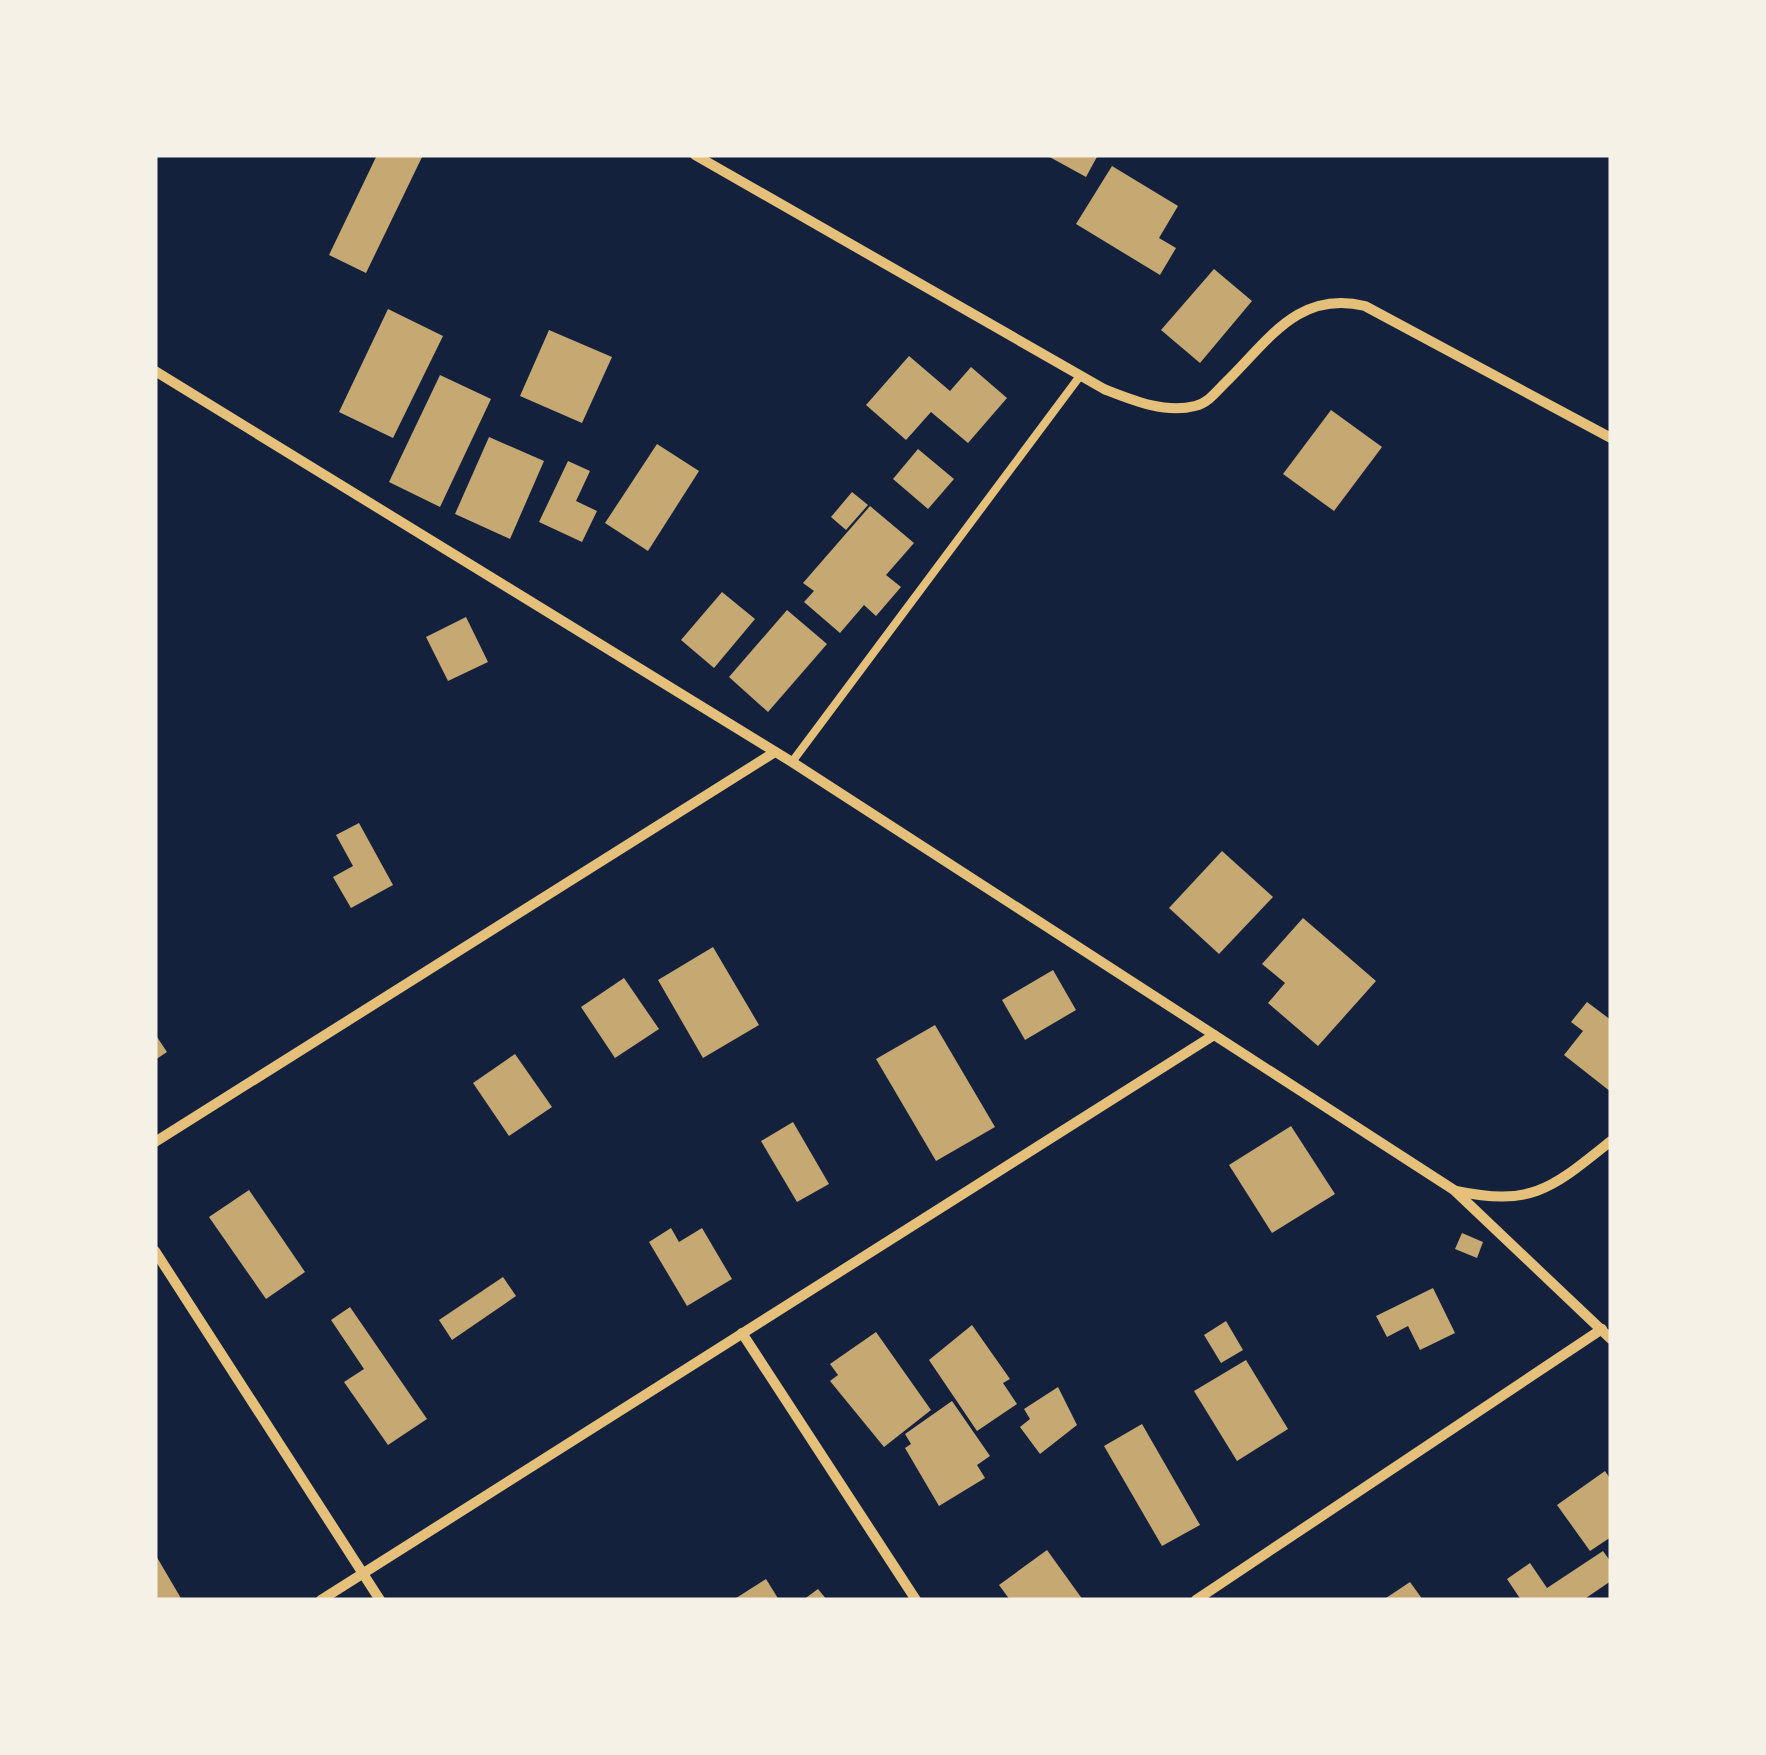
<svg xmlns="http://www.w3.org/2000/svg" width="1766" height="1755" font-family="Inter,sans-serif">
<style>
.building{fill:#c6a872}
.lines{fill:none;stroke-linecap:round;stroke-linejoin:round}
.service{stroke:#e5c07b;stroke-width:8}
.minor{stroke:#e5c07b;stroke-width:10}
</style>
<rect width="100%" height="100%" fill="#14213d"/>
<g class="building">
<path d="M377,155H423L366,273L329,255Z"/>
<path d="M1046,155H1098L1086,177Z"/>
<path d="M1112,166L1178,206L1159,238L1176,248L1160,275L1076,224Z"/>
<path d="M1214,269L1252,301L1200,363L1161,330Z"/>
<path d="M388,309L443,336L393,438L339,412Z"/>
<path d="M549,330L612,357L582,423L520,396Z"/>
<path d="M909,356L950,391L971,367L1007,398L968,443L931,412L906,440L866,405Z"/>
<path d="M440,375L491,399L440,507L389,482Z"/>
<path d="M1331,410L1382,447L1334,511L1283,474Z"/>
<path d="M489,437L544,461L510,539L455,514Z"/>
<path d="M657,444L699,471L648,551L605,523Z"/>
<path d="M918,449L954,479L928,509L893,479Z"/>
<path d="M568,461L590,471L576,501L597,511L582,542L539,522Z"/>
<path d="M852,492L868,505L846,530L831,517Z"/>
<path d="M870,506L914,543L886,575L901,587L876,616L864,605L840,633L804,602L814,591L803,583Z"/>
<path d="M722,592L755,619L714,668L681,640Z"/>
<path d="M787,610L827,644L768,712L729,677Z"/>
<path d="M466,617L488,662L448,681L426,637Z"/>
<path d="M359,823L393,885L351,908L333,877L353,866L336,835Z"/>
<path d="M1222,851L1273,897L1219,954L1169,908Z"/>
<path d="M1303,918L1376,981L1318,1046L1268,1003L1285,983L1262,964Z"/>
<path d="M713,947L759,1025L703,1058L658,980Z"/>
<path d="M1053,970L1076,1010L1025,1040L1002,1000Z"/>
<path d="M624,978L659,1029L615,1058L581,1007Z"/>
<path d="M1587,1002L1611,1020V1092L1564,1055L1583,1031L1571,1022Z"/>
<path d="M935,1025L995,1127L936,1161L876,1059Z"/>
<path d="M155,1034L167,1052L155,1060Z"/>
<path d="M515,1054L552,1107L509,1136L473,1083Z"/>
<path d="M793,1122L829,1184L797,1202L761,1141Z"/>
<path d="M1291,1126L1335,1194L1272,1233L1229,1165Z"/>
<path d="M249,1190L305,1272L266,1299L209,1217Z"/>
<path d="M671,1228L679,1242L702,1228L732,1279L687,1306L649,1242Z"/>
<path d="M1462,1233L1483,1242L1477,1258L1455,1249Z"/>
<path d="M503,1277L516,1296L452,1340L439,1320Z"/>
<path d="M1433,1288L1455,1333L1420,1350L1408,1326L1387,1337L1376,1316Z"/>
<path d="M350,1307L427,1419L388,1445L344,1382L364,1369L331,1320Z"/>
<path d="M1226,1321L1243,1350L1221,1363L1204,1335Z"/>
<path d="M972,1325L1010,1379L1003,1383L1017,1404L977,1431L929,1360Z"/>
<path d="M876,1332L931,1410L884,1447L830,1381L838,1375L830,1364Z"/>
<path d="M1246,1360L1288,1429L1237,1461L1194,1391Z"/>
<path d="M1058,1387L1077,1425L1040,1454L1020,1427L1030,1419L1024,1409Z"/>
<path d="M952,1401L990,1456L977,1465L985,1478L939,1506L905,1448L911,1444L905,1434Z"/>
<path d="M1142,1424L1200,1525L1162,1546L1104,1446Z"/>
<path d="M1605,1471L1611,1480V1537L1590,1551L1557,1505Z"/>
<path d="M1047,1550L1083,1600H1010L999,1585Z"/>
<path d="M1603,1551L1611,1562V1581L1583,1600H1521L1507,1579L1530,1563L1547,1588Z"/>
<path d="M155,1554L182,1600H155Z"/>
<path d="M766,1579L779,1600H733Z"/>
<path d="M1410,1582L1423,1600H1383Z"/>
<path d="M818,1589L827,1600H803Z"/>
</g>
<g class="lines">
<path class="service" d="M792,762L1080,376"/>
<g class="minor">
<path d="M695,155L1104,389C1132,400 1165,414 1195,406C1208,403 1216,392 1225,383C1269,340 1298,290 1365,306L1611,438"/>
<path d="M155,371L792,762L1454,1190L1611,1339"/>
<path d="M155,1142L775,752"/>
<path d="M1456,1191C1533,1207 1552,1188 1611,1141"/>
<path d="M155,1251L380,1600"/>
<path d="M742,1333L916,1600"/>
<path d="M321,1600L1214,1035"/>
<path d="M1196,1600L1602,1329"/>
</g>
</g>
<rect width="1766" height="1755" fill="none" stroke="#f6f1e7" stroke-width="315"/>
</svg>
